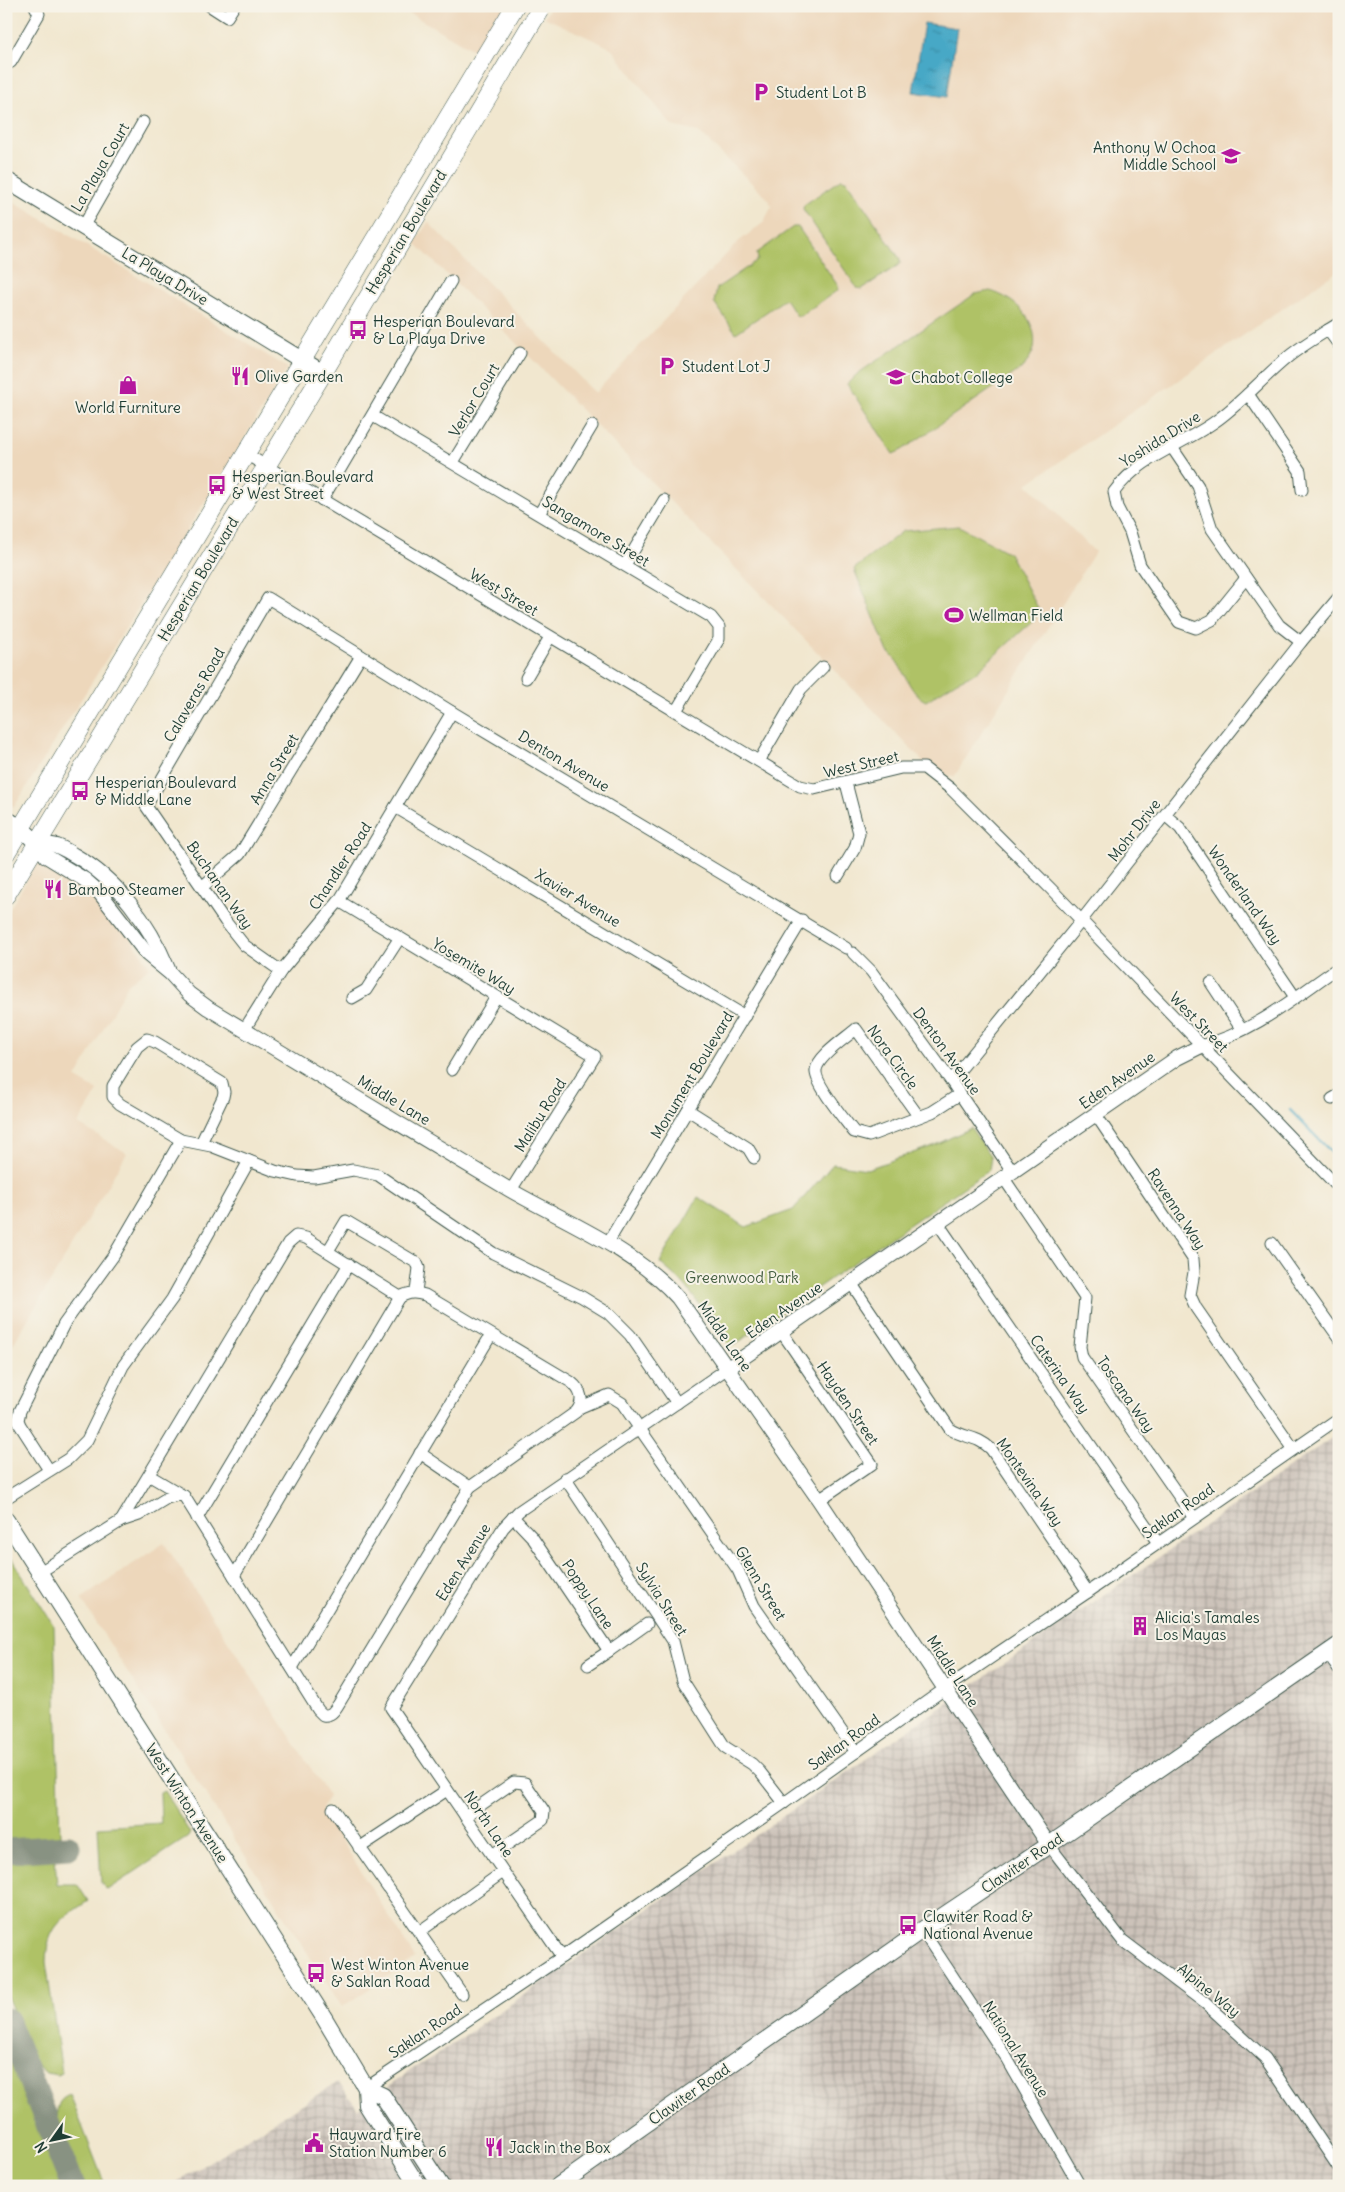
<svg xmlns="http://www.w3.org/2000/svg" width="1345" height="2192" font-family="Delius,sans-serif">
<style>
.built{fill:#edd7bb}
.industrial{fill:url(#industrial-grid)}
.green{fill:#afc266;stroke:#67804d}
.water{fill:url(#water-ripples);stroke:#33727d}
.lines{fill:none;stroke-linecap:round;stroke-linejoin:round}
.stream{stroke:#47a8c6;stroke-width:2.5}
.taxiway{stroke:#889282;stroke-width:25}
.minor-casing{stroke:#3e564b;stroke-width:13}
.tertiary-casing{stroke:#3e564b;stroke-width:16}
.secondary-casing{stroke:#3e564b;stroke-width:18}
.primary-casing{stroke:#3e564b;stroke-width:19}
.minor{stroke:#fff;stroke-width:11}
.tertiary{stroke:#fff;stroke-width:14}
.secondary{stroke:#fff;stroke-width:16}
.primary{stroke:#fff;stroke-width:18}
.labels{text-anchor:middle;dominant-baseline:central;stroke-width:4;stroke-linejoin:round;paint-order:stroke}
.poi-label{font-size:15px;fill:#1f3d34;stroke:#f7f3e8;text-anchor:start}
.street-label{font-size:15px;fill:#1f3d34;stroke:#f7f3e8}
.park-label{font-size:15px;fill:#435e40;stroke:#f7f3e8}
</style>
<defs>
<pattern id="industrial-grid" width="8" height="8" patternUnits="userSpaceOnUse" patternTransform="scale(1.25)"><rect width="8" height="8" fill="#ccc2b9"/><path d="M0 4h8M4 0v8" fill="none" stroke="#a59f97"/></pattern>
<pattern id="water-ripples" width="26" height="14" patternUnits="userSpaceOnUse" patternTransform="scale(1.25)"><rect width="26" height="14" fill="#47a8c6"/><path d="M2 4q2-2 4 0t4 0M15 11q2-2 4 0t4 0" fill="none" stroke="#3b8aa2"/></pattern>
</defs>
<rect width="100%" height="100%" fill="#f7f3e8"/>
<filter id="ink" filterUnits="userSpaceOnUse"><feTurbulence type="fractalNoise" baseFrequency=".02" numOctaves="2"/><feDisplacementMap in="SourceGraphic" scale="10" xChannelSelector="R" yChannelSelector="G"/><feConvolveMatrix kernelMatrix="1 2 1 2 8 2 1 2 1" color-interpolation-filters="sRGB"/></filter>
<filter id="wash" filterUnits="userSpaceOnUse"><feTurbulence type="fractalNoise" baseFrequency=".0096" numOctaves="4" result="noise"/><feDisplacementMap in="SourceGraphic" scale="20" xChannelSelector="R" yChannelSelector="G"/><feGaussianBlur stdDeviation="1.12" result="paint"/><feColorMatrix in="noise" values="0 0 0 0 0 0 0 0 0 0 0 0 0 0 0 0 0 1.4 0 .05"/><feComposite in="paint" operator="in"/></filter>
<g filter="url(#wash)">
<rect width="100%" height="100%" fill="#f1e7cf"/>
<g class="built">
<path d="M397,6H508L480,54Z"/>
<path d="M551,6H1339V270L1027,484L1095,552L954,777L929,770L918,756L535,362L415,243L428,222L595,393L738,242L763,223L772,206L766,197L699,132L672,126L611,48L544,17Z"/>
<path d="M6,197L288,368L14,807L6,802Z"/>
<path d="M39,859L93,897L124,928L150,967L128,984L76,1078L98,1091L78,1124L127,1153L6,1356V916Z"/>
<path d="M164,1543L329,1796L322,1809L415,1958L342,2007L81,1599Z"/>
</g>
<path class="industrial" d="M1339,1433V2186H170L338,2082L358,2109L411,2070L441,2052Z"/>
<g class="green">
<path d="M841,179L846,180L900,259V264L862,289L857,288L803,209L804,205Z"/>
<path d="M793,227H798L838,286V290L800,316H797L785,299L736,333L714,302L717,288L758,260L757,253Z"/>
<path d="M990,291C1015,298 1039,321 1034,349C1032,355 1027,361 1024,367L902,450L893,454L847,384L857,374L975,294Z"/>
<path d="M959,526L1009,553L1039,610L1033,621L975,673L957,681L926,701C907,693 905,665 888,652L854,569L903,531Z"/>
<path d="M971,1128L991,1157L989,1170L734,1345L729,1344L723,1338L685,1285L660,1263L698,1197L746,1227L793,1210L833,1164L867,1169L933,1146Z"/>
<path d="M6,1550L54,1626L60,1837L6,1840Z"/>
<path d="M164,1791L190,1833L188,1837L107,1890L101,1883L98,1827L161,1823L160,1793Z"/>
<path d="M55,1858L57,1884H77L88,1901C61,1919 47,1927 46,1962L62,2073L58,2075L46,2073L36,2064L6,1994V1861Z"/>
<path d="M6,2047L62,2186H6Z"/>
<path d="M70,2095L105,2185V2186H85C79,2170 56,2126 57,2112C58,2103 61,2098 70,2095Z"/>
</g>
<path class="water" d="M924,23L957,28L947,97L913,92Z"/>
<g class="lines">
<path class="stream" d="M1290,1110L1339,1160"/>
<g class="taxiway">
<path d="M6,1851L68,1847"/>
<path d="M6,2020L73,2186"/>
</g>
</g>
</g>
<g filter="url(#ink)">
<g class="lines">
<g class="minor-casing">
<g id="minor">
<path d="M210,6L227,17L234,6"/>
<path d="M6,65L11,62L39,14L35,6"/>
<path d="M83,227L143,122"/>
<path d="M1328,330L1339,345"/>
<path d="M1248,394L1300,471L1302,490"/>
<path d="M373,416L711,617L719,627V639L676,711"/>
<path d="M1171,446L1198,486L1212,529L1279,625L1301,642"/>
<path d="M246,454L800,786L814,789L901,768H924L951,789L1051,889L1339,1188"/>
<path d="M453,462L520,353"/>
<path d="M322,500L451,281"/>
<path d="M539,514L592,426"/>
<path d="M625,565L664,500"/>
<path d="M1246,578L1212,620L1196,628L1179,622L1140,565L1130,532L1117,507L1114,492C1139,457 1180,446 1213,423C1241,404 1262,378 1288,357C1304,344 1322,334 1339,323"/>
<path d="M526,678L550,637"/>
<path d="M759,761L801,689L823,667"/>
<path d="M395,807L745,1016"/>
<path d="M1165,815L1180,828L1295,997"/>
<path d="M838,876L855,848L859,833L846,783"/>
<path d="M202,887L240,854L361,656"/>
<path d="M339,901L595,1056L511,1190"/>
<path d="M853,953L871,971L951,1081L1012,1171"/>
<path d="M281,971L244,945L225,921L146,806L268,598L452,712L846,948"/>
<path d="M1211,983L1242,1030"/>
<path d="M352,998L366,990L399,939"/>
<path d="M244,1030L281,971L339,901L452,712"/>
<path d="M1201,1046C1253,1033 1295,997 1339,967"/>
<path d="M452,1070L496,997"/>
<path d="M951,1081L1081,921L1301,642L1339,597"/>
<path d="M1332,1099L1339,1095"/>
<path d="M688,1110L748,1148L754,1158"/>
<path d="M1096,1115L1193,1259L1194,1272L1190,1295L1196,1308L1293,1448"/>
<path d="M919,1117L856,1029C846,1038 818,1056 816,1070C814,1083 845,1120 854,1132L869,1136L932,1112L960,1094"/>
<path d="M201,1143L223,1097L224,1092L222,1083L155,1042L147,1039L137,1047L113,1086V1097L120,1104L181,1140L211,1146L275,1171L297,1176L314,1177L353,1170L378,1175L493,1253L582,1297L608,1313L630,1335L677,1403"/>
<path d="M1003,1177L1085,1298L1080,1347L1082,1357L1194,1518"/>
<path d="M937,1222L1158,1543"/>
<path d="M1272,1243L1339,1338"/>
<path d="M607,1244L802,920"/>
<path d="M328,1251L346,1221L417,1263L419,1268L416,1292"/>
<path d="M851,1283L950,1429C966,1439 976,1435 991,1449L1088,1592"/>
<path d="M781,1331L872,1464L819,1500"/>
<path d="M581,1407L609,1395L622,1403L738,1570L754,1606L856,1752"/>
<path d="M420,1453L470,1487"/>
<path d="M49,1470L20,1425L18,1420L20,1411L64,1324L114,1255L181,1140"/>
<path d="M565,1478L673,1641L683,1681L725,1747L752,1764L760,1772L784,1803"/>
<path d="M6,1498L68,1459L87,1440L123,1366L172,1299L249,1161"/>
<path d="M513,1517L532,1537L609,1651L647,1624"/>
<path d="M197,1518L349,1264"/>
<path d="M121,1521L288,1243L296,1236L306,1238L400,1297C410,1292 415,1292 425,1295L571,1382C581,1390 585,1401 576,1412L470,1487L338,1705C334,1711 331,1716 323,1715L318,1710L184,1496L150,1476"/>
<path d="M40,1572L121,1521L139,1515L167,1498L178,1495L184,1496"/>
<path d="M234,1576L400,1297"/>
<path d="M1327,1653L1339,1670"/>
<path d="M588,1665L609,1651"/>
<path d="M292,1668L491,1335"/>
<path d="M333,1809L462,1994"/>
<path d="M465,1816L514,1782L525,1783L544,1811L543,1820L492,1855"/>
<path d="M1049,1845L1122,1940L1205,2003L1265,2058L1339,2168"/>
<path d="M359,1848L447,1790"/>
<path d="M922,1930L1006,2057L1080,2186"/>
<path d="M419,1932L503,1872"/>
<path d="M562,1957L391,1708L503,1528L519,1511L728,1368"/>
<path d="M366,2088L562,1957L784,1803L946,1688L1088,1592L1339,1418"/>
</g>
</g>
<g class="tertiary-casing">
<g id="tertiary">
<path d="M38,844L46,856L85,880L100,893L147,954L170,973L189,994L208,1008C308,1069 409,1130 510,1190C566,1222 636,1250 678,1298L819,1500L1049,1845"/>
<path d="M38,844C44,844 52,844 57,846C63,848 69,852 74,855C118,880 149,923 168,969"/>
<path d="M728,1368L1177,1058L1201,1046"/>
</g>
</g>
<g class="secondary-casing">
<g id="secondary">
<path d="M6,180L323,373"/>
<path d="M6,819L21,828L38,844"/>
<path d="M6,1520L323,2016L366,2088L367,2105L418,2186"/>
<path d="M366,2088L383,2096L441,2186"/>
<path d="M558,2186L922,1930L1049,1845L1339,1645"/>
</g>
</g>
<g class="primary-casing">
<g id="primary">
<path d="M6,853L515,6"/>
<path d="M6,895L323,373L542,6"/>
</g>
</g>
<use href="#minor" class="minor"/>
<use href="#tertiary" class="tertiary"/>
<use href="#secondary" class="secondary"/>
<use href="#primary" class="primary"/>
</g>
</g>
<defs>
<g id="parking-bare" transform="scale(1.5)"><path d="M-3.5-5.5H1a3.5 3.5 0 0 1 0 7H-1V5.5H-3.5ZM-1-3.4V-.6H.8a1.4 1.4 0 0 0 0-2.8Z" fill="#b5179e" stroke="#f7f3e8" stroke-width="2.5" paint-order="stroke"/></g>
<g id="school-bare" transform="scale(1.5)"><path d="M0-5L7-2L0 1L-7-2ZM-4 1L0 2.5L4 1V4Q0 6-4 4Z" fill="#b5179e" stroke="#f7f3e8" stroke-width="2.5" paint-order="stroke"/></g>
<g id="bus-bare" transform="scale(1.5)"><path d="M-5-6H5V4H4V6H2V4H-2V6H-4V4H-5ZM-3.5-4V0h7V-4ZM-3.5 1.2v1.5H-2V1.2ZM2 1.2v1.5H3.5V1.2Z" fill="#b5179e" stroke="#f7f3e8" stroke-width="2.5" paint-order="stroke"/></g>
<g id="restaurant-bare" transform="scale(1.5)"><path d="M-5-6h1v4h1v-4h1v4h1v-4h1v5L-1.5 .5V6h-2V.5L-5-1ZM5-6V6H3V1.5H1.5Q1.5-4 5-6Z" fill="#b5179e" stroke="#f7f3e8" stroke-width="2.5" paint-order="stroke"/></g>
<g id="university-bare" transform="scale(1.5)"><path d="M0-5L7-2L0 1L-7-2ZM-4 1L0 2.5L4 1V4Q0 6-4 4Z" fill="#b5179e" stroke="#f7f3e8" stroke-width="2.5" paint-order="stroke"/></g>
<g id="shop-bare" transform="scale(1.5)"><path d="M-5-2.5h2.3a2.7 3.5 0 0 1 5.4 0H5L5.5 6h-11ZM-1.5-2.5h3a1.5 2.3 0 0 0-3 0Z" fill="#b5179e" stroke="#f7f3e8" stroke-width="2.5" paint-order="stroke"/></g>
<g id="stadium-bare" transform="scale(1.5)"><path d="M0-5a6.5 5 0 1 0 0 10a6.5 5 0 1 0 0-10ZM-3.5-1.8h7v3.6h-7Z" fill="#b5179e" stroke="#f7f3e8" stroke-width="2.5" paint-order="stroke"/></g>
<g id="building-bare" transform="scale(1.5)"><path d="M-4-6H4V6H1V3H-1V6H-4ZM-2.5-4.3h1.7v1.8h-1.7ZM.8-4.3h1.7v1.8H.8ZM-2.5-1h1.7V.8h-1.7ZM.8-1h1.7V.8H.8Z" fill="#b5179e" stroke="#f7f3e8" stroke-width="2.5" paint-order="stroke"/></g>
<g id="civic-bare" transform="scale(1.5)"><path d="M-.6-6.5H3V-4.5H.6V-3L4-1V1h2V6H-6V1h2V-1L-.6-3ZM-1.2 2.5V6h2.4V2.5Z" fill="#b5179e" stroke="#f7f3e8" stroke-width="2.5" paint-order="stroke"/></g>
</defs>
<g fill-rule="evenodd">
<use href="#parking-bare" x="761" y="92"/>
<use href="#school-bare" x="1231" y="156"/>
<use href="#bus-bare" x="358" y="330"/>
<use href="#parking-bare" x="667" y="366"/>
<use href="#restaurant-bare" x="240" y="376"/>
<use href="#university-bare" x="896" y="377"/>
<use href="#shop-bare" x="128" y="385"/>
<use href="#bus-bare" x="217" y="485"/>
<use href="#stadium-bare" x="954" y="615"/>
<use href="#bus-bare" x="80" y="791"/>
<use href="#restaurant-bare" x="53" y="889"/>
<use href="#building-bare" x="1140" y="1626"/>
<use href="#bus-bare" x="908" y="1925"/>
<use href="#bus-bare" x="316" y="1973"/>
<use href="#civic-bare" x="314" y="2143"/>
<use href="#restaurant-bare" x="494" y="2147"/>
</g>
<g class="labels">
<g class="poi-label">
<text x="776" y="92">Student Lot B</text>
<text x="1216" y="147" text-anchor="end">Anthony W Ochoa<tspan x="1216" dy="17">Middle School</tspan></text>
<text x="373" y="321">Hesperian Boulevard<tspan x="373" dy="17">&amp; La Playa Drive</tspan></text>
<text x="682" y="366">Student Lot J</text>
<text x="255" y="376">Olive Garden</text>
<text x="911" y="377">Chabot College</text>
<text x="128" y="407" text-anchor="middle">World Furniture</text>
<text x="232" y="476">Hesperian Boulevard<tspan x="232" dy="17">&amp; West Street</tspan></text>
<text x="969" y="615">Wellman Field</text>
<text x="95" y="782">Hesperian Boulevard<tspan x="95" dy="17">&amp; Middle Lane</tspan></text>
<text x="68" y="889">Bamboo Steamer</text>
<text x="1155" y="1617">Alicia's Tamales<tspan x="1155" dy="17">Los Mayas</tspan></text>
<text x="923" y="1916">Clawiter Road &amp;<tspan x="923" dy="17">National Avenue</tspan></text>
<text x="331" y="1964">West Winton Avenue<tspan x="331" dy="17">&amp; Saklan Road</tspan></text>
<text x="329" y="2134">Hayward Fire<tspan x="329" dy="17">Station Number 6</tspan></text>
<text x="509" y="2147">Jack in the Box</text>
</g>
<g class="street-label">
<text transform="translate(100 167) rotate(-60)">La Playa Court</text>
<text transform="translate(406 232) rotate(-59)">Hesperian Boulevard</text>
<text transform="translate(165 276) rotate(31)">La Playa Drive</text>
<text transform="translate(474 400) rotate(-59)">Verlor Court</text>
<text transform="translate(1160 439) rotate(-32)">Yoshida Drive</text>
<text transform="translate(596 531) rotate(31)">Sangamore Street</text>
<text transform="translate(198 579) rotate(-59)">Hesperian Boulevard</text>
<text transform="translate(504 592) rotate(31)">West Street</text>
<text transform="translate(194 695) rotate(-60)">Calaveras Road</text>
<text transform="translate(564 761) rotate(31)">Denton Avenue</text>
<text transform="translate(861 764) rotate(-13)">West Street</text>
<text transform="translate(274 769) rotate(-59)">Anna Street</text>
<text transform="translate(1134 830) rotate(-52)">Mohr Drive</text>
<text transform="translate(340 866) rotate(-57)">Chandler Road</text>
<text transform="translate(220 885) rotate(55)">Buchanan Way</text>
<text transform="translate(1245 895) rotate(55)">Wonderland Way</text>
<text transform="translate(578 898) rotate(31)">Xavier Avenue</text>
<text transform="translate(474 966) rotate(31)">Yosemite Way</text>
<text transform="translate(1199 1022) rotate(46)">West Street</text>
<text transform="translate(947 1051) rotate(54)">Denton Avenue</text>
<text transform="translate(893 1057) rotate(54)">Nora Circle</text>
<text transform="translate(692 1075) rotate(-59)">Monument Boulevard</text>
<text transform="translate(1117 1080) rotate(-35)">Eden Avenue</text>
<text transform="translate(394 1100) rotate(31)">Middle Lane</text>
<text transform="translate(540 1115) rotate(-58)">Malibu Road</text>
<text transform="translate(1177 1209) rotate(57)">Ravenna Way</text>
<text transform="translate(784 1310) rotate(-34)">Eden Avenue</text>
<text transform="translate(725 1336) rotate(55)">Middle Lane</text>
<text transform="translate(1060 1374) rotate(55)">Caterina Way</text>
<text transform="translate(1126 1394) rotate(55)">Toscana Way</text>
<text transform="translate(848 1403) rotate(56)">Hayden Street</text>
<text transform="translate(1030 1482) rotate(55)">Montevina Way</text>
<text transform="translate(1178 1511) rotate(-35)">Saklan Road</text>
<text transform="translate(463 1562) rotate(-58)">Eden Avenue</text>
<text transform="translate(761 1583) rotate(59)">Glenn Street</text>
<text transform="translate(588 1594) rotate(56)">Poppy Lane</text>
<text transform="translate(662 1599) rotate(58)">Sylvia Street</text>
<text transform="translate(953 1671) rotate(57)">Middle Lane</text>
<text transform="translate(844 1742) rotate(-36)">Saklan Road</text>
<text transform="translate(187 1803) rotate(57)">West Winton Avenue</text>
<text transform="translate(489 1824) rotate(56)">North Lane</text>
<text transform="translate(1022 1863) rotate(-34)">Clawiter Road</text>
<text transform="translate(1209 1990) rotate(39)">Alpine Way</text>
<text transform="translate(425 2031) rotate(-34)">Saklan Road</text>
<text transform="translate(1016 2049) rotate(58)">National Avenue</text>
<text transform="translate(689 2094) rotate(-35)">Clawiter Road</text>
</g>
<g class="park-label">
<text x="742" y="1277">Greenwood Park</text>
</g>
</g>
<rect width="1345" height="2192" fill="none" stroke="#f7f3e8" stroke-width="25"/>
<g transform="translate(52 2140) rotate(237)" stroke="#f7f3e8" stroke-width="4" paint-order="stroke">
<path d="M0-4L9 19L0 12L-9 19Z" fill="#1f3d34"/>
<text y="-8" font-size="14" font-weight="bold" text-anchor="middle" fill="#1f3d34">N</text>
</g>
</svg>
